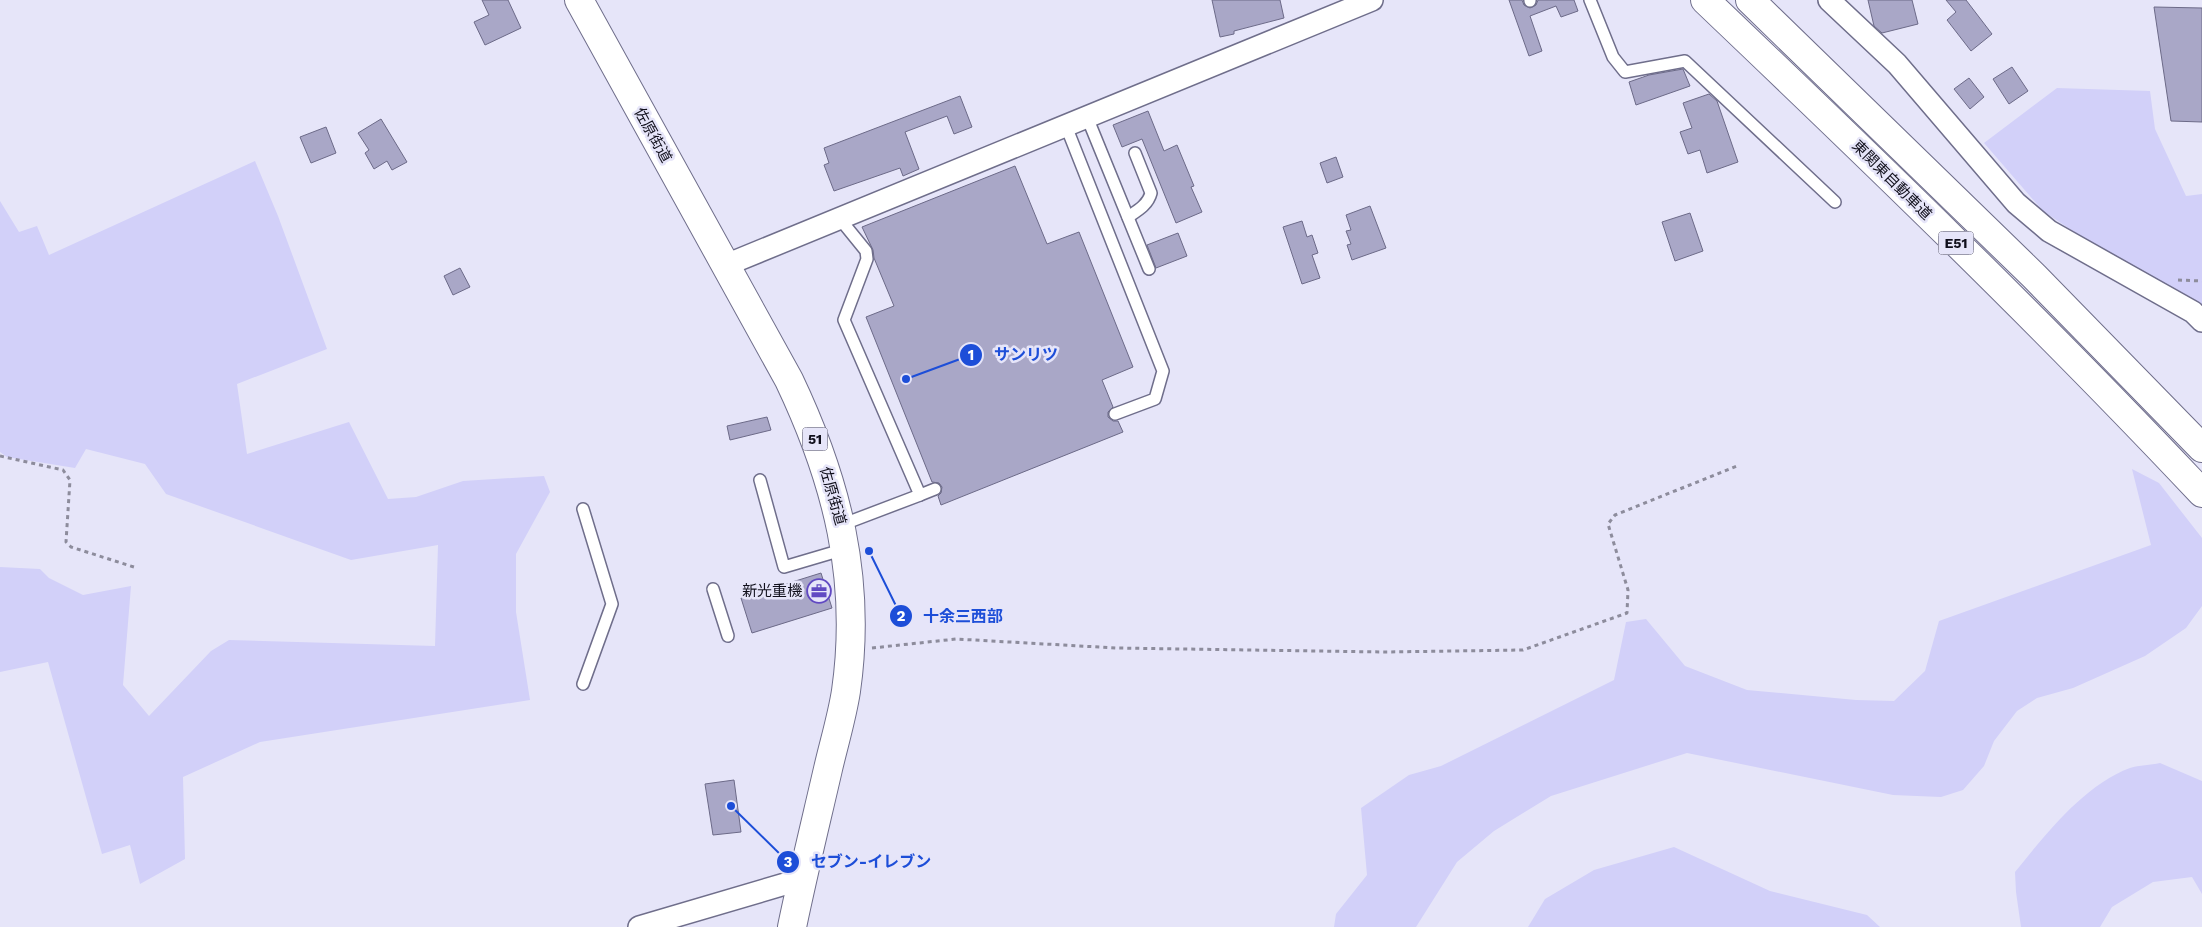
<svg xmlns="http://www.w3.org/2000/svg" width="2202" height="927" font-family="'Work Sans','Noto Sans JP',sans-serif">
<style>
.green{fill:#d2d0f9}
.building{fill:#a9a7c7;stroke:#6c6a88}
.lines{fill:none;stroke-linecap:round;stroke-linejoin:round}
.lane-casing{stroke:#6f6e8b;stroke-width:14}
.street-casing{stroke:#6f6e8b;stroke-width:24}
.highway-casing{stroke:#6f6e8b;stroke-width:30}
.path{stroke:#8d8c9c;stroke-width:3;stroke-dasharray:4 4;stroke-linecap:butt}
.lane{stroke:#fff;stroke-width:11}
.street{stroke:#fff;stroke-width:21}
.highway{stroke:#fff;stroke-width:28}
.labels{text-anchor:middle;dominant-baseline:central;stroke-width:5;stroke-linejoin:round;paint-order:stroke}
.shield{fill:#e6e5f9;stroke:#504f5e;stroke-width:1}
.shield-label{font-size:14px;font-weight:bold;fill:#100f1b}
.street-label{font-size:15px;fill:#100f1b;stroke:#e6e5f9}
.poi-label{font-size:15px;fill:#100f1b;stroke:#e6e5f9;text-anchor:end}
.leader{fill:none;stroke:#1d4ed8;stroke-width:2}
.callout-dot{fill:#1d4ed8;stroke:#e6e5f9;stroke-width:2}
.mark-label{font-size:15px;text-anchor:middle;font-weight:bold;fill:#fff}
.callout-label{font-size:16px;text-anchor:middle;font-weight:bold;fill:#1d4ed8;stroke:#e6e5f9;stroke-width:5;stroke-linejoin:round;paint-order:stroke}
</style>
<rect width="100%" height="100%" fill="#e6e5f9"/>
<g class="green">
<path d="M2057,88L2150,91L2155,129L2186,196L2202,194V307L2092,244L2043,211L1984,143Z"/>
<path d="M255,161L278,216L327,349L237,384L247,454L349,422L388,499L416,497L463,481L544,476L550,492L516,554V612L530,700L260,742L183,777L185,859L140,884L130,845L102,854L48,662L0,672V567L40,569L49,578L83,595L131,586L123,685L149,716L211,651L229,640L435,646L438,545L351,560L166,494L145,464L86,449L75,468L7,457L0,452V201L19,232L37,226L49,255Z"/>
<path d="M2132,469L2159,483L2202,538V606L2186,628L2145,656L2073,688L2037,698L2017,711L1994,741L1984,766L1963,790L1941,797L1893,795L1687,753L1551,796L1494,831L1457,862L1416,927H1334L1336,914L1367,875L1361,808L1409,775L1441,766L1614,680L1626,622L1646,619L1685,666L1747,690L1856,700L1894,701L1925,671L1939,621L2151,545Z"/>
<path d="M2160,763L2202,781V894L2192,877L2153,882L2112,907L2100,927H2021L2016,892L2015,872C2045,835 2084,785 2130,768C2139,765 2151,765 2160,763Z"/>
<path d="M1674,847L1770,891L1867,915L1880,927H1528L1545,899L1594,870Z"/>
</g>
<g class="building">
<path d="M482,0H508L521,28L485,45L474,22L489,15Z"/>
<path d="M1212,0H1280L1284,18L1234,31V34L1220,37Z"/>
<path d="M1509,0H1522L1524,5L1530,8L1536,5L1538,0H1574L1578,11L1561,17L1556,6L1530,16L1542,51L1529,56Z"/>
<path d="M1868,0H1912L1918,24L1882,33L1874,26Z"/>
<path d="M1946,0H1966L1992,34L1971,51L1947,20L1956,12Z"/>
<path d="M2154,7L2202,8V122L2171,121Z"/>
<path d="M2012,67L2028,91L2009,104L1993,79Z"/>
<path d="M1683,69L1690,86L1636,105L1629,82L1649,75Z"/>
<path d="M1969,78L1984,97L1970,109L1954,89Z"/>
<path d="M1709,94L1717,101L1738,162L1707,173L1700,150L1688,154L1680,132L1692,128L1683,103Z"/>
<path d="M960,96L972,127L954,134L947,116L905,132L919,169L903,176L900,168L834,191L824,165L829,163L824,148Z"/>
<path d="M1148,111L1164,151L1177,145L1194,186L1191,187L1202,212L1176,223L1142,139L1122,147L1113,125Z"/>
<path d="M381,119L407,162L392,170L387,161L374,169L365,153L369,150L358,133Z"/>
<path d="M326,127L336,153L311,163L300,137Z"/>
<path d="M1336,157L1343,177L1327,183L1320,163Z"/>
<path d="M1015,166L1047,244L1079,232L1133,367L1102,380L1113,407L1108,412V417L1113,421H1118L1123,432L941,505L938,496L941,493L942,487L939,483L932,482L866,317L894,306L874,258L873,250L862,227Z"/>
<path d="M1370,206L1386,248L1352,260L1347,245L1351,244L1346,231L1351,230L1346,215Z"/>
<path d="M1690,213L1703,251L1675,261L1662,222Z"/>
<path d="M1302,221L1307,237L1312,235L1318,253L1312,255L1320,278L1302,284L1283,227Z"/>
<path d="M1178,233L1187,256L1156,268L1147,245Z"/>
<path d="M460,268L470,287L453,295L444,276Z"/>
<path d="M767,417L771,430L730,440L727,426Z"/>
<path d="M821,573L832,608L752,633L741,598Z"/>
<path d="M734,780L741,832L713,835L705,784Z"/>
</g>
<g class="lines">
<g class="lane-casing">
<g id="lane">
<path d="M1530,0V1"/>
<path d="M1590,0L1613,57L1625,72L1685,61L1835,202"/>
<path d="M1087,117L1149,269"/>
<path d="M1066,126L1163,371L1155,399L1115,414"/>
<path d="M1128,217C1137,211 1148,205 1151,193L1135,153"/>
<path d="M840,219L866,251L867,259L844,320L920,495L841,525"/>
<path d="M760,480L784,567L845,549"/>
<path d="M920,495L935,489"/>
<path d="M713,589L728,636"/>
<path d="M583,684L612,604L583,509"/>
</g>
</g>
<g class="street-casing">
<g id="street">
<path d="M1829,0L1897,64L2016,203L2049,231L2193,312L2202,321"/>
<path d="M726,265L1372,0"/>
<path d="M639,927L802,879"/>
</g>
</g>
<g class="highway-casing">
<g id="highway">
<path d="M579,0L789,380C837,481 862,579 846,691C842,717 834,743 828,769C816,821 803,874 792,927"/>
<path d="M1705,0C1874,161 2042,323 2202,493"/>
<path d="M1750,0L2034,276L2202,448"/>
</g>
</g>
<g class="path">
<path d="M2178,280L2202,281"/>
<path d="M0,456L63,470L70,480L66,542L71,547L137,568"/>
<path d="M872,648L956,639L1116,648L1384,652L1523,650L1627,613L1628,590L1608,524L1615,515L1737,466"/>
</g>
<use href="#lane" class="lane"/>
<use href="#street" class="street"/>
<use href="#highway" class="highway"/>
</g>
<defs>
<g id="office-ring" transform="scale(1.25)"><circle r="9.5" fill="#e6e5f9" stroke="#6149c2" stroke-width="1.5"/><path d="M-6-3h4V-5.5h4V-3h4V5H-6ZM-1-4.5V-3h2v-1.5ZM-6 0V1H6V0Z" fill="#6149c2"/></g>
</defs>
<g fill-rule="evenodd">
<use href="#office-ring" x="819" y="591"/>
</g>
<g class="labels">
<g class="shield">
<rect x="1938.5" y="231.5" width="35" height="23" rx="4"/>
<rect x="802.5" y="427.5" width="25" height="23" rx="4"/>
</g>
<g class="shield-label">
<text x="1956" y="243">E51</text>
<text x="815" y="439">51</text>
</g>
<g class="street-label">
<text transform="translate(653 135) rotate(61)">佐原街道</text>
<text transform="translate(1892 180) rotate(45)">東関東自動車道</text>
<text transform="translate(833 496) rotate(74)">佐原街道</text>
</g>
<g class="poi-label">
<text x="802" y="591">新光重機</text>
</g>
</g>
<path class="leader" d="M906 379L971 355M869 551L901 616M731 806L788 862"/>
<g class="callout-dot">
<circle cx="906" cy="379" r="5"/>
<circle cx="869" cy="551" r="5"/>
<circle cx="731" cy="806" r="5"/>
<circle cx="971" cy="355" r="12"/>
<circle cx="901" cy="616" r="12"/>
<circle cx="788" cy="862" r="12"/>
</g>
<g class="mark-label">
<text x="971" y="360">1</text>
<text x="901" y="621">2</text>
<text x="788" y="867">3</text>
</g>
<g class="callout-label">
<text x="1026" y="360">サンリツ</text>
<text x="963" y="622">十余三西部</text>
<text x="871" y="867">セブン-イレブン</text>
</g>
</svg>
